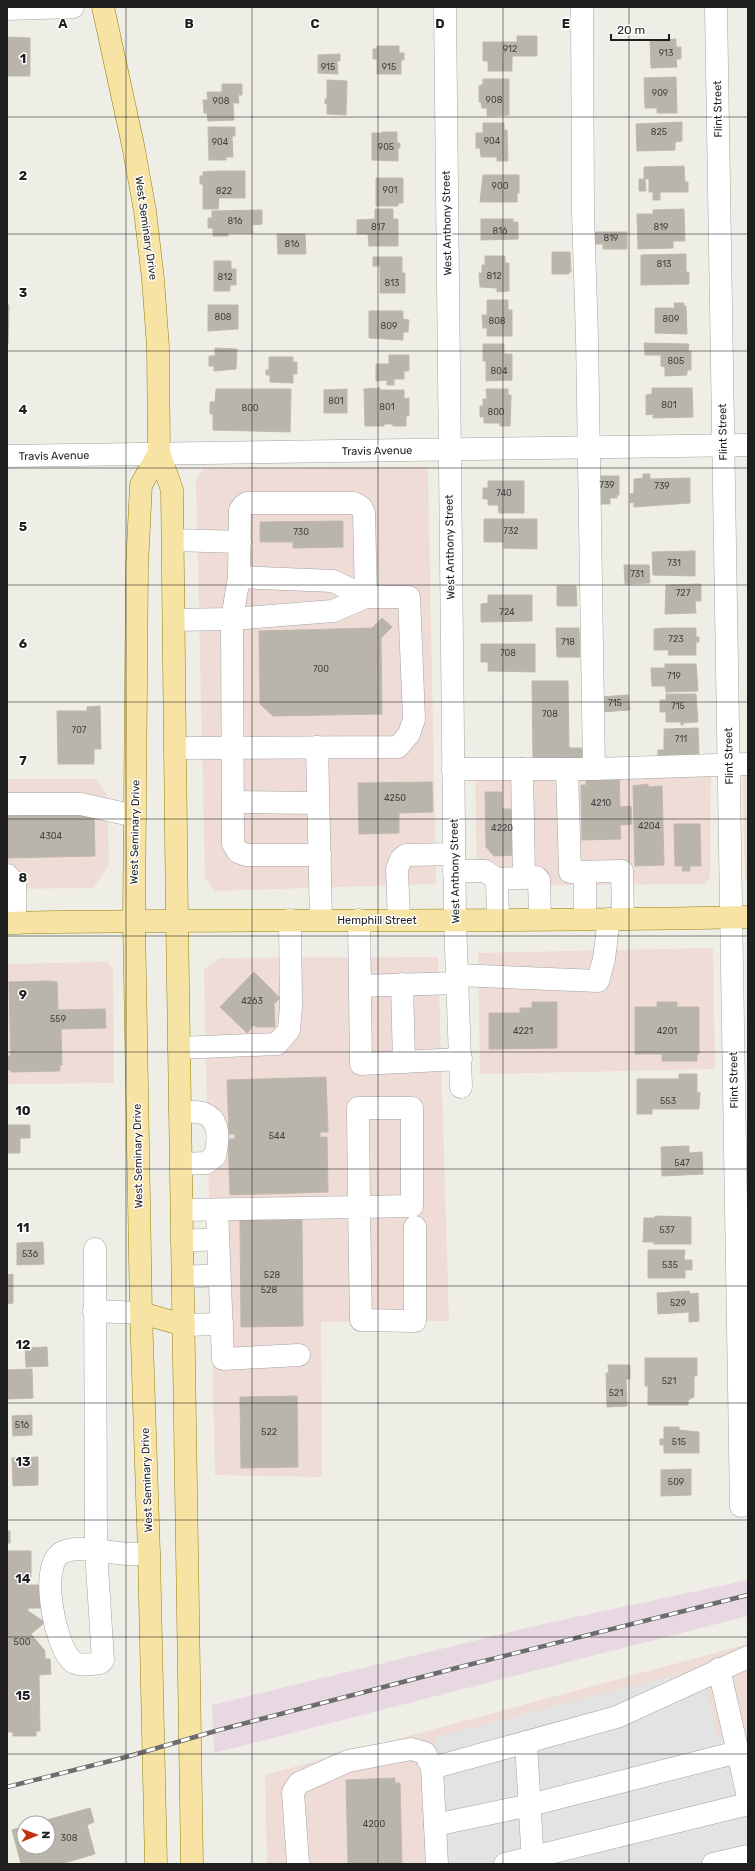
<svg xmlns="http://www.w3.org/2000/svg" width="755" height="1871" font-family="Rubik,sans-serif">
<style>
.commercial{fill:#efdcd6}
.railway{fill:#e8d8e2}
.parking{fill:#e3e3e3}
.building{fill:#b9b4ac;stroke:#c0b8a9}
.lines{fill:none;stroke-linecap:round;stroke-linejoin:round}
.minor-casing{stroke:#a3a3a3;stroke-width:23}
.major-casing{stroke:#928008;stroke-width:23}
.minor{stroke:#fff;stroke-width:22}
.major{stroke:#f7e3a3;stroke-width:22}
.rail-casing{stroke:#6d6d6d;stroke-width:4.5}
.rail{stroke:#fff;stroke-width:3;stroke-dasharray:9;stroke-linecap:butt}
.grid{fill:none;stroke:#1f1f1f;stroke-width:1;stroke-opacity:0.55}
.labels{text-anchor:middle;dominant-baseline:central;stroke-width:3;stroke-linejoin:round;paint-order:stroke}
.number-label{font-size:9px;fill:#464442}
.street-label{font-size:11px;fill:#1f1f1f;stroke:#fff}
.grid-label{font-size:13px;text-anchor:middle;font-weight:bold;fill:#1f1f1f;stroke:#fff;stroke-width:3;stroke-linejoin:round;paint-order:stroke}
</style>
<rect width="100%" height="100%" fill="#efeee6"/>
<g class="commercial">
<path d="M428,467L436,884L215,891L205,878L196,480L203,469Z"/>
<path d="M711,760L710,878L704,884L487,886L477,882L475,762Z"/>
<path d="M742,770H748V882L745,879Z"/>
<path d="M7,779H96L107,794L109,865L93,888L7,889Z"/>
<path d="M713,948L715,1069L480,1074L478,953Z"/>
<path d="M438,957L449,1321L321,1322L322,1477L215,1475L204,969L220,958Z"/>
<path d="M107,962L113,969L114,1083L7,1084V964Z"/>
<path d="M748,1644V1864H267L265,1775Z"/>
</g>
<path class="railway" d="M748,1580V1616L214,1753L212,1705L534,1626Z"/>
<path class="parking" d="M702,1668L718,1740L748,1733V1864H444L436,1737Z"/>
<g class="building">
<path d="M517,36H537V56H512V71H488V61H483V42H517Z"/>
<path d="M7,37L30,38V76H7Z"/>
<path d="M676,39V47H681V59H676L677,67L651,68L650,40Z"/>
<path d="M377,46H399V53H404V60H401V74H377V59H373V49H377Z"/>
<path d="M340,54V61H337L338,74L318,73V55Z"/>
<path d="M676,77L677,113H657V108H645L644,78Z"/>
<path d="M483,79H509V115L487,116V108H482L481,102H479V86L483,84Z"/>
<path d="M327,80L347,81L346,115L327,114V104H325V99H327Z"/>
<path d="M222,84H242V95H238L239,103H233L234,120L208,121L207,113H204L203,100H208L207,92H222Z"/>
<path d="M682,122V141L675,142V150L637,151L636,124Z"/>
<path d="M483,123H504V130H507L508,161H497V157H481L480,148H476V133H483Z"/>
<path d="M208,127H235V136H232L233,157H226V160H209Z"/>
<path d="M382,132H397V143H400V148H398V161L372,160V133H382Z"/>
<path d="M684,166L685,182H688V192H660V200H653V192H649V179H645L646,191H639V179H644V167Z"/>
<path d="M218,171H245V198H219L218,209H203V184H200V176H203V172Z"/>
<path d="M483,175H519V193H517V202H480Z"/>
<path d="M376,178H403V203H398V206H376Z"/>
<path d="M375,209H393V219H398V246H369L368,234H357V220L375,219Z"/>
<path d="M684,209L685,241H673V248L638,249L637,214H653V210Z"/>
<path d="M262,210V224L252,225L253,233H228V236H213V228H208V218H212V211Z"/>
<path d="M481,219H513V222H518V239L481,240Z"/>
<path d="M595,232H627V249H603V244H595Z"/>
<path d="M277,234H305L306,254H278Z"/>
<path d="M552,252H570L571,272H569V274H552Z"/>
<path d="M686,254V272H689V284L641,285V255Z"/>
<path d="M485,256H505V263H509V291L497,292V288L480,287L479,273H482V265H485Z"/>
<path d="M373,257H402V273H405V293H380V266H373Z"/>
<path d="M214,261H231V269H236V285H230V291H214Z"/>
<path d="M487,300H508V310H512V336H487V328H483L482,315H487Z"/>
<path d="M674,303H684V306H686L687,334L655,333V308H675Z"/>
<path d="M7,305H9L8,344H7Z"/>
<path d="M208,305H238V329L208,331Z"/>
<path d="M369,311H403V319L409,320L408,332H403V340L369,338Z"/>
<path d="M644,343L689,344L688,352L691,351V370H687V375L665,376V367L661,366V355H645Z"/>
<path d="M483,344H504V354H512V380L486,381V361H483Z"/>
<path d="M215,348L237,349L236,369L214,371V366H209V356H215Z"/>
<path d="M389,355H409V371H404V379H394V385H387V380L376,381V364H389Z"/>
<path d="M269,357H293V362H297V374H293V383L270,382V375H266V370H269Z"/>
<path d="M380,388V390H404V399L409,398V416H406V426H393L392,424H384V426H365L364,389Z"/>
<path d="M652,388H692L693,417L653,418V414L646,415V395L652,394Z"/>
<path d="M216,389H291L290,432L213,430V414H210V402H215Z"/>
<path d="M347,389V413H324V390Z"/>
<path d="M486,389H508V395H511V399L510,426H500V423H484V417H480V406H483V399H487Z"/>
<path d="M643,474H650V479L690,478V503L634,507V502L630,503V494L634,493V479L643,478Z"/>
<path d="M596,476H619V495H617V498H610V504H598Z"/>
<path d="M488,481H524V513H499L498,505H488V499H483V488H488Z"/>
<path d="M484,519H537V549L504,548V542H484Z"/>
<path d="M343,521V547L293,548V542H260V522Z"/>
<path d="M695,551V576L653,575L652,552Z"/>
<path d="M624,565H649L650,583L625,584Z"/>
<path d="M701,584V601H695L696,613L665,614L666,585Z"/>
<path d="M557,586H576L577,606H557Z"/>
<path d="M488,595H532V621L481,622V604L488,603Z"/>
<path d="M382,618L392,627L381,638L382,714L273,716L260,704L259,631L372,628Z"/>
<path d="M556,628H579L580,657H557Z"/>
<path d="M668,628H696V637H699V642H696V655H668L669,650H654V629Z"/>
<path d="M481,644H535V672L488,671V662H481Z"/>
<path d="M665,664H696L698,691L666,692L665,686H652L651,668H665Z"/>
<path d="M532,681H568L569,748H585V758L533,759Z"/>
<path d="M666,694H696L698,722L683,723V725H681V722H666V712H660V700H666Z"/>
<path d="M628,695L630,710L601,712L600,697Z"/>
<path d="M100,706L101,749H94V764H58L57,711H87V707Z"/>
<path d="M698,728L699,754L670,755V760H658V750H664V729Z"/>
<path d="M619,771L620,807L631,806L632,824L620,825L621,839L582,840L581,785H586V780Z"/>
<path d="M432,782L433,812L399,813V833L359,834L358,783Z"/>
<path d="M648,784V787L662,786L664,865L635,866L633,786Z"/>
<path d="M485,792H502V809H518V855L494,856L486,847Z"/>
<path d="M94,814L95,856L7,858V816Z"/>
<path d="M674,824H700L701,866H690V871H682L683,866H675Z"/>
<path d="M254,972L280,998L274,1004L275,1027H256L254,1025L247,1033L220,1007Z"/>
<path d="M49,981L57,982L58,1010L105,1009L106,1028L61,1029L62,1065H60V1071L11,1072L9,982Z"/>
<path d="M532,1002H557V1048L489,1049V1013H520V1008H532Z"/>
<path d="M657,1002H677V1007H699V1054H697V1061H662V1054H635V1007H657Z"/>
<path d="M7,1056H10L11,1070H7Z"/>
<path d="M679,1074H697V1093L700,1092L699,1109H652V1114H637V1079H679Z"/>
<path d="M326,1077L328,1132H320V1137H327L328,1192L230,1195L228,1139H235V1134H229L227,1080Z"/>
<path d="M7,1125H30V1138H20V1153H7Z"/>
<path d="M689,1146V1153L702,1152L703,1174L662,1176L661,1147Z"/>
<path d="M655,1216L691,1217V1244H654V1242H643L644,1218H655Z"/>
<path d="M240,1220H302L303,1326L241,1327Z"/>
<path d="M43,1242L44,1264L17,1265V1243Z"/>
<path d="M648,1250H685L684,1260H692V1270H685V1278H648Z"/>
<path d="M13,1274V1303L7,1304V1275Z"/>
<path d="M689,1291L690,1294L698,1293L699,1321L689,1322V1312L658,1314L657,1293Z"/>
<path d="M47,1347L48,1366L26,1367L25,1348Z"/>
<path d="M645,1358H697V1376H694V1397L688,1400V1405H648V1386H645Z"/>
<path d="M608,1365H630V1379H626L627,1406L607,1407L606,1373H609Z"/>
<path d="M32,1369L33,1398L7,1399V1370Z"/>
<path d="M297,1396L298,1467L241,1468L240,1397Z"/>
<path d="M32,1415V1435L13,1436L12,1416Z"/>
<path d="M664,1427H679V1430L699,1432V1453H664V1445H660V1439H664Z"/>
<path d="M38,1457V1485L13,1486L12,1458Z"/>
<path d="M691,1469V1495L661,1496V1470Z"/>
<rect x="7" y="1531" width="3" height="12"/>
<path d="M7,1551H31V1577H27V1585H42V1608H28V1611L43,1621V1624L31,1634L45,1651V1659H50L51,1674L39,1675L40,1731H36V1736H13V1732H7Z"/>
<path d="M395,1778V1783H400L402,1864H348L346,1780Z"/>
<path d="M90,1808L94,1822L87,1825L95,1854L61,1864H21L12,1830L24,1826V1847H48V1823H36Z"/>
</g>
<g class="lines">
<g class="minor-casing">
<g id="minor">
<path d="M445,7L455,920L461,1087"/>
<path d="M582,7L583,214L587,337L594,769"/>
<path d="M716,7L741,1506"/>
<path d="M7,9L73,7"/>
<path d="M7,456L748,445"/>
<path d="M173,540L240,542"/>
<path d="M239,577L333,581L366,597L364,513L361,507L354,503H247L243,506L240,510L239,577L232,619L233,844L238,852L247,855H320"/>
<path d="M174,620L232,619L333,611L366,597H409L414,719L409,734L398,747L175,748"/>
<path d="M317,747L321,920"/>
<path d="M453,769H594L748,764"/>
<path d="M522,769L524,878"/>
<path d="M567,769L570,872L622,871L623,919"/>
<path d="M233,802L318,803"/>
<path d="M7,804H81L135,816"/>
<path d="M454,871H485L497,879"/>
<path d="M585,872V919"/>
<path d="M7,875L15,883V923"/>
<path d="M359,920L361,1064L461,1059"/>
<path d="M399,920L397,869L401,859L406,855L454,854"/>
<path d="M498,920L497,879L536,877L539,880L540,919"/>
<path d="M457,975L598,981L604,959L609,919"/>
<path d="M402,984L404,1062"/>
<path d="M360,986L457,983"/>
<path d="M179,1048L277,1044L289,1030L291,1007L290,920"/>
<path d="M180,1111C187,1112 198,1111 205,1114C221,1121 218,1143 215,1156L206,1163L181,1164"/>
<path d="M182,1210L359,1207L358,1108H412V1206L359,1207L361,1320L415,1321V1227"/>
<path d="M217,1210L223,1359L299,1355"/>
<path d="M182,1241L218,1239"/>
<path d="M95,1249L96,1551L103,1660L100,1663C92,1664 77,1667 71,1660C55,1643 39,1568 61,1553C75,1544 110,1553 127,1554C135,1554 142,1554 149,1554"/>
<path d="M183,1277L219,1275"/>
<path d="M94,1311L141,1313"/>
<path d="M184,1325L222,1324"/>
<path d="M719,1669L748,1797"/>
<path d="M526,1742L533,1864"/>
<path d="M435,1825L530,1805L738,1752"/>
<path d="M299,1864L298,1863L293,1792L299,1783L348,1761L411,1749L425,1753L432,1768"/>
<path d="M437,1864L432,1768L617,1717L748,1657"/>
<path d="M505,1864L748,1804"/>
<path d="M713,1864L748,1856"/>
</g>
</g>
<g class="major-casing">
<g id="major">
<path d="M103,7L133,145L145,211L153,279L158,347L159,453L172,490L177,920L192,1864"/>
<path d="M7,923C254,918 501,923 748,917"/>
<path d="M141,1313L184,1325"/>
<path d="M156,1864L149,1554L141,1313L134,920L137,566L141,485L159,453"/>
</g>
</g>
<use href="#minor" class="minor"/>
<use href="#major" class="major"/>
<g class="rail-casing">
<path id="rail" d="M7,1787L126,1757L219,1730L464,1666L748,1595"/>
</g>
<use href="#rail" class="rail"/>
</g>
<path class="grid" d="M126,7V1864M252,7V1864M378,7V1864M503,7V1864M629,7V1864M7,117H748M7,234H748M7,351H748M7,468H748M7,585H748M7,702H748M7,819H748M7,936H748M7,1052H748M7,1169H748M7,1286H748M7,1403H748M7,1520H748M7,1637H748M7,1754H748"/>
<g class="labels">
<g class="number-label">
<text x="510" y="49">912</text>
<text x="666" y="53">913</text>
<text x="328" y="67">915</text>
<text x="389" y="67">915</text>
<text x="660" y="93">909</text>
<text x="494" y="100">908</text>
<text x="221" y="101">908</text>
<text x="659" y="132">825</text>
<text x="492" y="141">904</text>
<text x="220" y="142">904</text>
<text x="386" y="147">905</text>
<text x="500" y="186">900</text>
<text x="390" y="190">901</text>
<text x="224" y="191">822</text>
<text x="235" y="221">816</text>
<text x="378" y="227">817</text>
<text x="661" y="227">819</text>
<text x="500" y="231">816</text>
<text x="611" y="238">819</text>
<text x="292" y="244">816</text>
<text x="664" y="264">813</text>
<text x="494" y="276">812</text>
<text x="225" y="277">812</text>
<text x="392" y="283">813</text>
<text x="223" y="317">808</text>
<text x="671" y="319">809</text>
<text x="497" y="321">808</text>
<text x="389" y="326">809</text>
<text x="676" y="361">805</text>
<text x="499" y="371">804</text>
<text x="336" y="401">801</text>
<text x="669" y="405">801</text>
<text x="387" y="407">801</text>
<text x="250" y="408">800</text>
<text x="496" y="412">800</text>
<text x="607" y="485">739</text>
<text x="662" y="486">739</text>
<text x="504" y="493">740</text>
<text x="511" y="531">732</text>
<text x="301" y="532">730</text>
<text x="674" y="563">731</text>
<text x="637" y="574">731</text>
<text x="683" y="593">727</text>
<text x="507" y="612">724</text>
<text x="676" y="639">723</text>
<text x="568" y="642">718</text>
<text x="508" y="653">708</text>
<text x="321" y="669">700</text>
<text x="674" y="676">719</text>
<text x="615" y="703">715</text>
<text x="678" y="706">715</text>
<text x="550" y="714">708</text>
<text x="79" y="730">707</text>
<text x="681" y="739">711</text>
<text x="395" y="798">4250</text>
<text x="601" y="803">4210</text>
<text x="649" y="826">4204</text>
<text x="502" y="828">4220</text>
<text x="51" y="836">4304</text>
<text x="252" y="1001">4263</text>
<text x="58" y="1019">559</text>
<text x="523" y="1031">4221</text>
<text x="667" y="1031">4201</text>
<text x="668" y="1101">553</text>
<text x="277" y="1136">544</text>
<text x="682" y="1163">547</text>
<text x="667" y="1230">537</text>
<text x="30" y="1254">536</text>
<text x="670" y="1265">535</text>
<text x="272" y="1275">528</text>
<text x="269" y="1290">528</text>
<text x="678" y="1303">529</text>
<text x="669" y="1381">521</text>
<text x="616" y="1393">521</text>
<text x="22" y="1425">516</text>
<text x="269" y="1432">522</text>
<text x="679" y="1442">515</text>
<text x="676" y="1482">509</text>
<text x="22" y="1642">500</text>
<text x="374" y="1824">4200</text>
<text x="69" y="1838">308</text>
</g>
<g class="street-label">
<text transform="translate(718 109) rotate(-91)">Flint Street</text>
<text transform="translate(447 223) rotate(-91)">West Anthony Street</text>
<text transform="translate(146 228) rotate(82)">West Seminary Drive</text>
<text transform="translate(723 432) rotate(-91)">Flint Street</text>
<text transform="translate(377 451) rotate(-1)">Travis Avenue</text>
<text transform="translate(54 456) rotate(-1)">Travis Avenue</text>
<text transform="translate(450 547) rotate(-91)">West Anthony Street</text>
<text transform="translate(729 756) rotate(-91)">Flint Street</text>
<text transform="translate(135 832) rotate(-89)">West Seminary Drive</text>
<text transform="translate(455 871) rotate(-91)">West Anthony Street</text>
<text x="377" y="920">Hemphill Street</text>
<text transform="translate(734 1080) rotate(-91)">Flint Street</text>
<text transform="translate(138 1156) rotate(-91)">West Seminary Drive</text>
<text transform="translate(147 1480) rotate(-92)">West Seminary Drive</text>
</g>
</g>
<g class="grid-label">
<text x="63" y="28">A</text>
<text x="189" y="28">B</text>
<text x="315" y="28">C</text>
<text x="440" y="28">D</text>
<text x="566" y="28">E</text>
<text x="23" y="63">1</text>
<text x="23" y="180">2</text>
<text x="23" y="297">3</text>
<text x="23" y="414">4</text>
<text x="23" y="531">5</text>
<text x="23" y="648">6</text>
<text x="23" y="765">7</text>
<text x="23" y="882">8</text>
<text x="23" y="999">9</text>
<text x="23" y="1115">10</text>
<text x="23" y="1232">11</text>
<text x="23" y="1349">12</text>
<text x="23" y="1466">13</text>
<text x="23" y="1583">14</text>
<text x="23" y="1700">15</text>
</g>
<rect width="755" height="1871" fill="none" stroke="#1f1f1f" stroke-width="16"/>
<g transform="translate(36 1835) rotate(89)"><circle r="19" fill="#ffffff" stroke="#a5a5a5"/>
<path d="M0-3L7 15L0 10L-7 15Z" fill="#c3300b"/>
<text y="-6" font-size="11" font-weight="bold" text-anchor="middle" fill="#1f1f1f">N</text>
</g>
<path d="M611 34v6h58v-6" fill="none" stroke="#1f1f1f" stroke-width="2"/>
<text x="617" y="34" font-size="12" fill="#1f1f1f" stroke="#ffffff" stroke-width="3" paint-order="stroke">20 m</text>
</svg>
